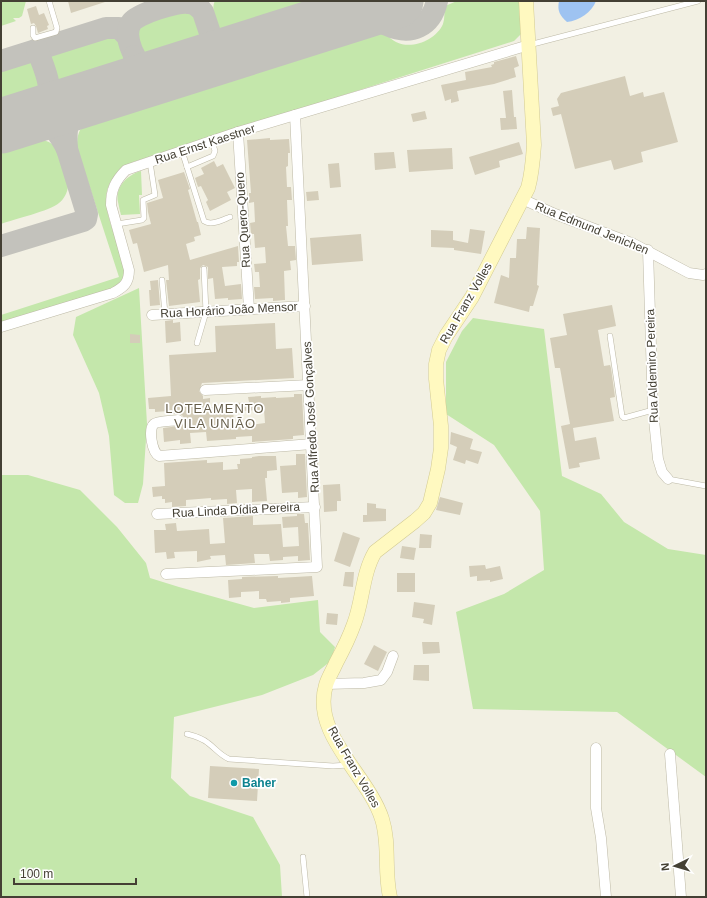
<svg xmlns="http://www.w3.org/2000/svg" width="707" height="898" font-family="Arial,sans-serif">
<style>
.green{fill:#c4e7ab}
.water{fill:#9ec3f1}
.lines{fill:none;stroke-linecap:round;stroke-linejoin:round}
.taxiway{stroke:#c3c2bc;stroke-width:22}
.runway{stroke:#c3c2bc;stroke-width:55}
.building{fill:#d4cdb9}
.lane-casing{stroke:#bdb9a6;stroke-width:6}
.street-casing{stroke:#bdb9a6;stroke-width:11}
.secondary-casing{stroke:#d3cb92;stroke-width:15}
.lane{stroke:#fff;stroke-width:5}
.street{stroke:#fff;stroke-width:10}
.secondary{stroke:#fff9c0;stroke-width:14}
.culture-dot{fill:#0f9aa8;stroke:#fff;stroke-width:1.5}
.labels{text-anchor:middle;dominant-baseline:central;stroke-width:3.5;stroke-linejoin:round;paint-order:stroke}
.street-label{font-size:12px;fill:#444034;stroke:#fff}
.culture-label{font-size:12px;font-weight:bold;fill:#0d838f;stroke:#fff;text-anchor:start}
.neighbourhood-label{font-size:13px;letter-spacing:1px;fill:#675f4b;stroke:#fff}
</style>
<rect width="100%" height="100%" fill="#f2f0e3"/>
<g class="green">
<path d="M1,1H26L22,16L19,18H13L16,21L1,26Z"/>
<path d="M215,1H336L228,34C225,34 221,33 219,30C215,24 211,7 215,1Z"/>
<path d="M457,1H519L521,34L514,41L133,162C90,185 109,216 120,252C123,261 126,271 123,279C121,283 117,285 114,288L1,323V315L119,277L77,148C77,131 81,125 95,115L372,28C383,28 388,38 396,42C412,50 436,40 443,24C445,18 444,12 445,6Z"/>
<path d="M178,10H189L194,14L202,33L201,40L198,44L153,59C144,56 142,51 139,43C138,39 136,35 137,31C139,19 167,14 178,10Z"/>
<path d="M108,33C122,35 123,46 127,58L123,68L64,88C49,84 46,64 51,52Z"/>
<path d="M27,58C37,64 45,83 41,94L1,107V66Z"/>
<path d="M25,138C33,139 44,138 52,144C59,150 69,177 68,187C67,193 64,199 59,203C50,211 14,219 1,224V145Z"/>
<path d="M141,171L142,195H139L140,214L121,215C120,211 119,207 118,202C115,187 127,175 141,171Z"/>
<path d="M139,288L147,424L143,484L138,503H125L114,495L109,436L99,393L73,335L76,317Z"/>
<path d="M473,318L544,329L562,476L601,494L624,522L668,549L706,555V777L617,712L473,709L456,612L504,594L544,570L540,511L494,445L446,414V362L462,331Z"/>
<path d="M1,475H28L80,490L117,527L146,563L150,578L179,587L254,608L318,600L320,632L335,647L331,661L313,675L262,695L174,717L171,778L190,796L253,817L280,865L282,897H1Z"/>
</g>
<path class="water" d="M559,1H596C592,12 579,21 567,22C560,16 557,11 559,1Z"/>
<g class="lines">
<g class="taxiway">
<path d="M346,17C353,16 361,13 368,15C375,17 381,21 387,25C411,36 431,27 437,1"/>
<path d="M1,61L106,28H119L127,36"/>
<path d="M169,73C163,74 157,76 151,73C136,66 122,37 131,23C136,14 178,1 188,3C194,3 199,7 203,12L218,57"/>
<path d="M115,91C133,83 135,75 134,56"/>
<path d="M23,119C29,117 37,115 42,109C58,94 43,66 37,49"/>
<path d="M67,149C65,124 68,116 85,100"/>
<path d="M1,246L83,221L86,219L87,214L67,149C61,137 53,123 39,119C34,118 28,119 23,119"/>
</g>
<path class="runway" d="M1,126L396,1"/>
</g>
<g class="building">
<path d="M68,1H105V2L71,13Z"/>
<path d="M36,6L39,15L44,13L49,25L47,26L48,29L38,33L36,26L34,23L31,24L27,9Z"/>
<path d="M516,56L519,66L514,68L516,77L494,84L457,91L459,101L451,103V99L445,101L441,85L466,80L465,72L492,67L491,65L494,64V62Z"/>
<path d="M625,76L630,96L643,92L644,97L664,92L678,142L641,152L643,162L614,170L611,160L575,169L561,114L553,116L551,108L559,106L557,99L561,93Z"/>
<path d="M512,90L514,117H516L517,129L501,130L500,118H506L503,91Z"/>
<path d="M425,111L427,119L413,122L411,114Z"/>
<path d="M270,138V140L289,139L290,153H288V166L286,167L287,187H291L292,200H287L288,226H286L288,246H295L296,260L290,261L291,270L284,271L285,300L273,301V298L255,299L254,287H260L259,272H255L254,264L266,263L265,247L255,248L254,234H251L250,223L255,222L254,202L249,203V193H251L247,140Z"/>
<path d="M519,142L523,154L499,161L500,167L475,175L469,157Z"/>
<path d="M452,148L453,169L409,172L407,150Z"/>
<path d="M394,152L396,168L375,170L374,153Z"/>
<path d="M214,161L217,167L223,164L235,188L227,192L231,200L210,211L206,202L208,200L201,186L198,187L195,178L204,174L201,168Z"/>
<path d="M339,163L341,187L330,188L328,164Z"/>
<path d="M184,172L190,189L188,190L197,222H198L201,235L194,237L195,241L186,244L190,260L238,246L239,262H237V266L222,267L225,286L241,284L242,299L228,300V298L215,299L213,278L208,279V267L203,265L200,268V279L198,280L200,302L169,306L166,280H169L168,265L144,272L137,243L133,244L129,230L151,224L148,212L147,203L163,198L158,180Z"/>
<path d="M318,191L319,200L307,201L306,192Z"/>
<path d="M527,227L540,228L537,285L539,286L533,306H530L529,312L494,303L501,275L509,278L510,258H516L517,239H526Z"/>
<path d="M470,229L485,231L481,254L454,250V248L431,247V230L453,231V240L468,243Z"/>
<path d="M361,234L363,261L312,265L310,238Z"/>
<path d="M158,280L160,305L150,306L149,290H151L150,281Z"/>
<path d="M612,305L616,326L598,330L604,366L610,365L611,368L615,397L610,398L614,421L573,428L575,441L596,437L600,459L579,463L580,467L569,469L561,426L570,424L560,368H555L550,338L567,335L563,314Z"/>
<path d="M173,320V323L180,322L181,341L166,343L165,321Z"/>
<path d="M275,323L276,349L292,348L294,378L202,383L199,391L203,396V399L210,398V407H218V410L233,409L234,424L250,423V425L265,423L264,410L236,411V403L249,402L248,397L261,396V398L276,397V398L294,397V394H302L304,435L293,436V439L252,442V436L236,437V439L207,441L206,432L190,433L191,443L180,444V440L164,442L163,428L179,426L182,425L184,419L183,416L180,414H170V411L155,412V409H149L148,398L171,396L169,355L216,352L215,326Z"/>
<path d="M130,334L140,335V343H130Z"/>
<path d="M451,432L473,439L470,449L482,452L478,464L466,460L465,464L453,460L457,447L450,444Z"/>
<path d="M296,454H305L307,497L298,498V492L282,493L280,466L296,465Z"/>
<path d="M259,456H276L277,470L267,471V478H265L267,501L252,502V489L236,490L237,503L227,504V499L211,500V498L186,500V506L172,507V502L165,503V499H162V496L153,497L152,487L165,486L164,463L207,460V463L223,462V470L238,469L237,464H240V459L252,458V457Z"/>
<path d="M340,484L341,501H337V511L324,512L323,485Z"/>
<path d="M440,497L463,503L460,515L436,510Z"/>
<path d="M367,503L376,504V508L386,509V521L363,522V515H367Z"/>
<path d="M297,514H304L305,523H308L310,560L298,561V556L283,557V560L270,561L269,554H254L255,563L226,565L225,555L210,556L211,559L197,562V551L174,552L175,558L167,559L166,552L155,553L154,530H166L165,524L176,523L177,531L209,529L210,544L225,543L223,518L253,516V525L281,524L283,547L299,546L298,527L283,528L282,517L297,516Z"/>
<path d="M343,532L360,538L350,567L334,561Z"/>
<path d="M420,534L432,535L431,548H419Z"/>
<path d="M402,546L416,548L414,560L400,558Z"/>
<path d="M485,565L486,569L500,566L503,579L490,582V580L477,581V576L470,577L469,566Z"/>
<path d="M345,572H354L353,587L343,586Z"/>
<rect x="397" y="573" width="18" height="19"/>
<path d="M278,576V578L312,576L314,596L290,598V602L281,603V601L267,602L266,599H259V591L241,592V597L229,598L228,580L242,579V577Z"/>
<path d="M414,602L435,605L432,625L423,623L424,619L412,617Z"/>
<path d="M327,613L338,614L337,625L326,624Z"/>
<path d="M422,642H439L440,653L423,654Z"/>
<path d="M374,645L387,652L378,671L364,664Z"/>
<path d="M414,665H429V681L413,680Z"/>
<path d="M210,766L259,769L257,801L208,798Z"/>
</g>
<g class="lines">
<g class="lane-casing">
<g id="lane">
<path d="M33,28V35L35,38L56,32L57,28L49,1"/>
<path d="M529,45L698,1"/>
<path d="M182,151L204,221C211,226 222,220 230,217"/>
<path d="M187,167L213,156L215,151L212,141"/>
<path d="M117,224L142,220L144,218L143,200L155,195L150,162"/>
<path d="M162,280L165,314"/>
<path d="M610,336L622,416L624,418L653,410"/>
<path d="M197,343L206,312L204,269"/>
<path d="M668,479L706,486"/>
<path d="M187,734C195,736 202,738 208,743C216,749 220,755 229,759L333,766L348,765"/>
<path d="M303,857L307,897"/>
</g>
</g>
<g class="street-casing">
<g id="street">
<path d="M238,132L249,309"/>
<path d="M522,199L555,214L634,244L689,273L703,275L706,274"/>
<path d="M648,250L653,410L658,459L662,472L668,479"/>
<path d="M152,315L305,306"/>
<path d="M1,327L113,293C124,287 129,283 129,270L111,205C111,190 115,181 126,170L238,132L529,45"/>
<path d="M205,390L309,385"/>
<path d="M178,420C173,421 157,421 154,424C148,429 152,452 159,456L312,444"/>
<path d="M157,514L315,507"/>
<path d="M166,574L317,567L295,115"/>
<path d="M326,684L364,683L381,680L387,672L393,656"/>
<path d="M596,748V808L601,838L606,897"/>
<path d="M670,754L681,897"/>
</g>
</g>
<g class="secondary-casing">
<path id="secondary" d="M390,897C384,871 390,844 382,819C368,775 311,734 326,685C328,678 333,670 336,663C343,650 349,638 354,624C363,601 362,574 375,552L415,521L424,513L430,503L438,469L441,448V426L436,379V364L439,350L446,336L472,297L528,188C532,174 533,160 534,145L526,1"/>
</g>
<use href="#lane" class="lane"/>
<use href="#street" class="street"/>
<use href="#secondary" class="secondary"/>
</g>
<circle class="culture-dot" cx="234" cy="783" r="4"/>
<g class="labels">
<g class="street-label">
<text transform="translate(205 144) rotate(-18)">Rua Ernst Kaestner</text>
<text transform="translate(243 220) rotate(-94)">Rua Quero-Quero</text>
<text transform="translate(592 228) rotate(22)">Rua Edmund Jenichen</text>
<text transform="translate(466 303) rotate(-60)">Rua Franz Volles</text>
<text transform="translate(229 310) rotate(-3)">Rua Horário João Mensor</text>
<text transform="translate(652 366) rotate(-92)">Rua Aldemiro Pereira</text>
<text transform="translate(311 417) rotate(-93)">Rua Alfredo José Gonçalves</text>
<text transform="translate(236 510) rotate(-3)">Rua Linda Dídia Pereira</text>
<text transform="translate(354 767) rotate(60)">Rua Franz Volles</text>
</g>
<g class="culture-label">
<text x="242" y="783">Baher</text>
</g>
<g class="neighbourhood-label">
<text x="215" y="408">LOTEAMENTO<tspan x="215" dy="15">VILA UNIÃO</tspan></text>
</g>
</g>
<rect width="707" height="898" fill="none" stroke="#444034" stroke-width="4"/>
<g transform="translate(675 866) rotate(265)" stroke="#ffffff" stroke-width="3" paint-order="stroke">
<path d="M0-3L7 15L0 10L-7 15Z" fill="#444034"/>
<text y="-6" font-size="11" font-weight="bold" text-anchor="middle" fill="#444034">N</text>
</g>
<path d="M14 878v6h122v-6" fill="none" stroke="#444034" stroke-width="2"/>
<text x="20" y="878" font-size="12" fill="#444034" stroke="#ffffff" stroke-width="3" paint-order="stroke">100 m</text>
</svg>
